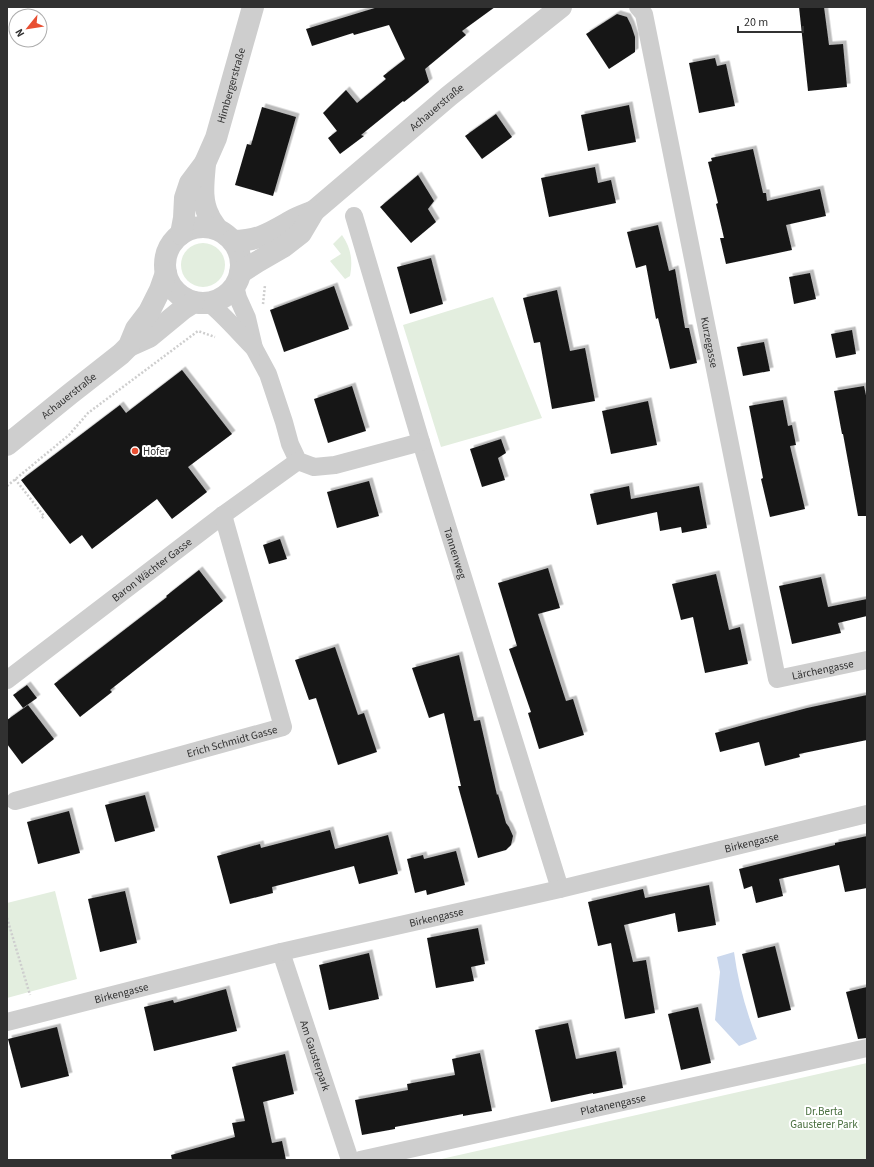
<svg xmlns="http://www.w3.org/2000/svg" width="874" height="1167" font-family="'Source Sans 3',sans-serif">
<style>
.green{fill:#e3eedf}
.water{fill:#cbd8ed}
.building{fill:#181818;filter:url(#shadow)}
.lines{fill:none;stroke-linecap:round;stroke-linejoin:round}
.path{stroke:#cecece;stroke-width:2.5;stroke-dasharray:2 2;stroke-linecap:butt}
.minor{stroke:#cecece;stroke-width:18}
.tertiary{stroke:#cecece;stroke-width:22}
.poi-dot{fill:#e84f32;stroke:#fff;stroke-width:1.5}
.labels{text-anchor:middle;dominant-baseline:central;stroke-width:4;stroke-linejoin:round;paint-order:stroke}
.street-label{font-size:11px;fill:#313131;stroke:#fff}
.poi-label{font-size:11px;fill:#313131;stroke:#fff;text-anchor:start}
.park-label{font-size:11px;fill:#486e3d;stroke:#fff}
</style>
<defs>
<filter id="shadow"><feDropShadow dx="3.5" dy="-3.5" stdDeviation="0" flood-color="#0004"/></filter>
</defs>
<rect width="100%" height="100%" fill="#fff"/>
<g class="green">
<path d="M342,235C351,248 353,260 350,276L345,279L330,261L341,254L333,244Z"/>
<circle cx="203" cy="265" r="22"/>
<path d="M493,297L542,418L441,447L403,325Z"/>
<path d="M55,891L77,979L7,998V903Z"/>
<path d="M867,1063V1160H437Z"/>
</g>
<path class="water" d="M734,952C738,982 746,1011 757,1039L739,1046L715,1020L720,972L717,957Z"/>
<g class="building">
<path d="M378,7H495L462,31L466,35L425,69L429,82L404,102L403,101L361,135L364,136L340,154L328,138L337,131L323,113L346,90L357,103L386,79L383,76L405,59L389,25L354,35L353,33L312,46L306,29Z"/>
<path d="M799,7H824L829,45L843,44L847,87L808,91Z"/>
<path d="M617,14L627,17L631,25L635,37V52L609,69L586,34Z"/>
<path d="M715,58L717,66L726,64L735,106L699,113L689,63Z"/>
<path d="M629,105L636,142L588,151L581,115Z"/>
<path d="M262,107L296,117L273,196L235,185L247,144L251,145Z"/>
<path d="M496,114L512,137L482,159L465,136Z"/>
<path d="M753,149L763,193H766L767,201L820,189L826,216L786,225L792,250L726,264L720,238H724L716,204L718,203L708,162L712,161L711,158Z"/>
<path d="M595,167L598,183L611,180L616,203L549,217L541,178Z"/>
<path d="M418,175L434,201L428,209L436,222L411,243L380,207Z"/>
<path d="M658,225L669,271L675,269L685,328H689L697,363L670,369L658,318L656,319L646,265L636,268L627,232Z"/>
<path d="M431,258L443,304L410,314L397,267Z"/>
<path d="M810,273L816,299L794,304L789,277Z"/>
<path d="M334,286L349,329L284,352L270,310Z"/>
<path d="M557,290L570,351L585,348L595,401L552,409L540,342L534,343L523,298Z"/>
<path d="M852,330L856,354L836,358L831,334Z"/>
<path d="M764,342L770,371L743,376L737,347Z"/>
<path d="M182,370L232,434L188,467L207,492L172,519L157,499L92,549L82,535L70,544L21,480L120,405L126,413Z"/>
<path d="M352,386L366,431L328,443L314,399Z"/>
<path d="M864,386L867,400V516H858L843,434H842L834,391Z"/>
<path d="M783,400L788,426L792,425L796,445L790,446L805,509L770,517L761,479L763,478L749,406Z"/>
<path d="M648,401L657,445L611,454L602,411Z"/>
<path d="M501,439L506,453L498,458L505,480L482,487L470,449Z"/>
<path d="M369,481L379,516L337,528L327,492Z"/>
<path d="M629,486L631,499L699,486L707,528L682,533L681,527L660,531L657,512L597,525L590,494Z"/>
<path d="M280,539L287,559L269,564L263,545Z"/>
<path d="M548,568L560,608L538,614L566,701L573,699L584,735L539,749L528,713L531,712L509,649L517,646L498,583Z"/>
<path d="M199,570L223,601L110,690L112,692L80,717L54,684L167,597L166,596Z"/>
<path d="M716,574L729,630L740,627L748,664L705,673L693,617L681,620L672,584Z"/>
<path d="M821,577L828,607L867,599V616L838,623L841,633L792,644L779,586Z"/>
<path d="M335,647L358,715L364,713L377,752L338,765L316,698L309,700L295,660Z"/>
<path d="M459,655L474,721L480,720L497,795L498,794L506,823L509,827L513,836L511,845L506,850L478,858L458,786H461L444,713L429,718L412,668Z"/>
<path d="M27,685L37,698L23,708L13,695Z"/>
<path d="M867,695V740L799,754L800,757L765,766L759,742L720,752L715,733L754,722L807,708Z"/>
<path d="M28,705L54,739L22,764L7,744V720Z"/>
<path d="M145,795L155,831L115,842L105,805Z"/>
<path d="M69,811L80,853L38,864L27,822Z"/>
<path d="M330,830L335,849L388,835L398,874L359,884L354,866L272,887L273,893L230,904L217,856L260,844L261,848Z"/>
<path d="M867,836V888L845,892L839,865L779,879L783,896L756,903L752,886L744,889L739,869L835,845V843Z"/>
<path d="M456,851L465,885L427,895L426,890L415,893L407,859L423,855L424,859Z"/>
<path d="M709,885L716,925L678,932L675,913L624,925L633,962L646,960L655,1013L625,1019L611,943L598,946L588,902L643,889L645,898Z"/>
<path d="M125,891L137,943L100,952L88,899Z"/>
<path d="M478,928L485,964L471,967L474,981L436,988L427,938Z"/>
<path d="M775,946L791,1010L758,1018L742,954Z"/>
<path d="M369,953L379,999L329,1010L319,965Z"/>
<path d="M867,987V1038L858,1039L846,992Z"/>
<path d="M226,989L237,1031L154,1051L144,1007L173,1000L174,1003Z"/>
<path d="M698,1007L711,1063L681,1070L668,1014Z"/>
<path d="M568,1023L576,1059L616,1051L623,1088L593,1094V1093L551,1102L535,1030Z"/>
<path d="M57,1027L69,1076L21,1088L8,1039Z"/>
<path d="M480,1053L492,1111L463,1116V1114L395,1127V1129L362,1135L355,1100L408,1090L407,1084L455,1075L452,1059Z"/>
<path d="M285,1054L294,1094L263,1102L272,1143L282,1141L286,1160H172L171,1155L235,1137L232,1123L245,1121L232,1067Z"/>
</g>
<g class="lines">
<g class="path">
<path d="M263,304L265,285"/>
<path d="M15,479L44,516L41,519"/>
<path d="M7,486L69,435L88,413L198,331L215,337"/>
<path d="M7,918L30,995"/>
</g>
<g class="minor">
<path id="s1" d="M638,7L644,14L777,679L867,660"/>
<path id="s2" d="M354,216L421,442L560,889"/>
<path d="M235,286L238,298L247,318L254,348L268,374L284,422L290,444L298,461L314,467L335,465L421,442"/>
<path d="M209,303C225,316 239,333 254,348"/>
<path id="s3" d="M7,680L223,515L298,461"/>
<path id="s4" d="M15,801L283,727L223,515"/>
<path id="s5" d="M281,952L350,1160"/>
<path id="s6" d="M7,1022L281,952L560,889L867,814"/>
<path id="s7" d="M360,1160L867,1048"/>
</g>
<g class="tertiary">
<path d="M205,163C204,180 200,199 209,216C211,221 215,225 217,229"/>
<circle cx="203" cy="265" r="38"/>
<path id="s8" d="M181,234L184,218L185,198L190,183L205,163L216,138L253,7"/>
<path id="s9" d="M233,241C258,241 270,233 291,221C298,217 307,214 314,211L449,96L561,7"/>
<path d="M240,273L257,262L283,247L301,233L314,211"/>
<path d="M129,346L149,337L183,309L194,302"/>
<path id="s10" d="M7,445L70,394L121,354L129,346L136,329L149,312L160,290L166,273"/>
</g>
</g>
<circle class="poi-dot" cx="135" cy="451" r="4"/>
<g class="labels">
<g class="street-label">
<text stroke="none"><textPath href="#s8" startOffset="159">Himbergerstraße</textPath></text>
<text stroke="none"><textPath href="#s9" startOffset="248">Achauerstraße</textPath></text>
<text stroke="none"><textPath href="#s1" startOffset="344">Kurzegasse</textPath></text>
<text stroke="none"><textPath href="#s10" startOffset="79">Achauerstraße</textPath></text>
<text stroke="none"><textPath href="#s2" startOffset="352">Tannenweg</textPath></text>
<text stroke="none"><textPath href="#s3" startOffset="182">Baron Wächter Gasse</textPath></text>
<text stroke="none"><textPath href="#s1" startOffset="734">Lärchengasse</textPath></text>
<text stroke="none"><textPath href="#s4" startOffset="225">Erich Schmidt Gasse</textPath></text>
<text stroke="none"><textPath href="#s6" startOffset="766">Birkengasse</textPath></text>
<text stroke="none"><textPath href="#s6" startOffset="442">Birkengasse</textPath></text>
<text stroke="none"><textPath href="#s6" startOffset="118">Birkengasse</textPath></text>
<text stroke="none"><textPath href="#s5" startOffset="109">Am Gausterpark</textPath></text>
<text stroke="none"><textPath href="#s7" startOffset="259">Platanengasse</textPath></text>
</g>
<g class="poi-label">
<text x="143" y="451">Hofer</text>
</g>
<g class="park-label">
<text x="824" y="1111">Dr.Berta<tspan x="824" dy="13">Gausterer Park</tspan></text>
</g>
</g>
<rect width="874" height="1167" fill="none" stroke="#313131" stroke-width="16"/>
<g transform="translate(28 28) rotate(240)"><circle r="19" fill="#ffffff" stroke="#adadad"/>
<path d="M0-3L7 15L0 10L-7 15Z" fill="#e84f32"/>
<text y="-6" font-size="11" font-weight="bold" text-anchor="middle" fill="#313131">N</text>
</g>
<path d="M738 26v6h65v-6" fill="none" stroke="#313131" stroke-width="2"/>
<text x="744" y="26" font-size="12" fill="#313131" stroke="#ffffff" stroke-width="3" paint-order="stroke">20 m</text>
</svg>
